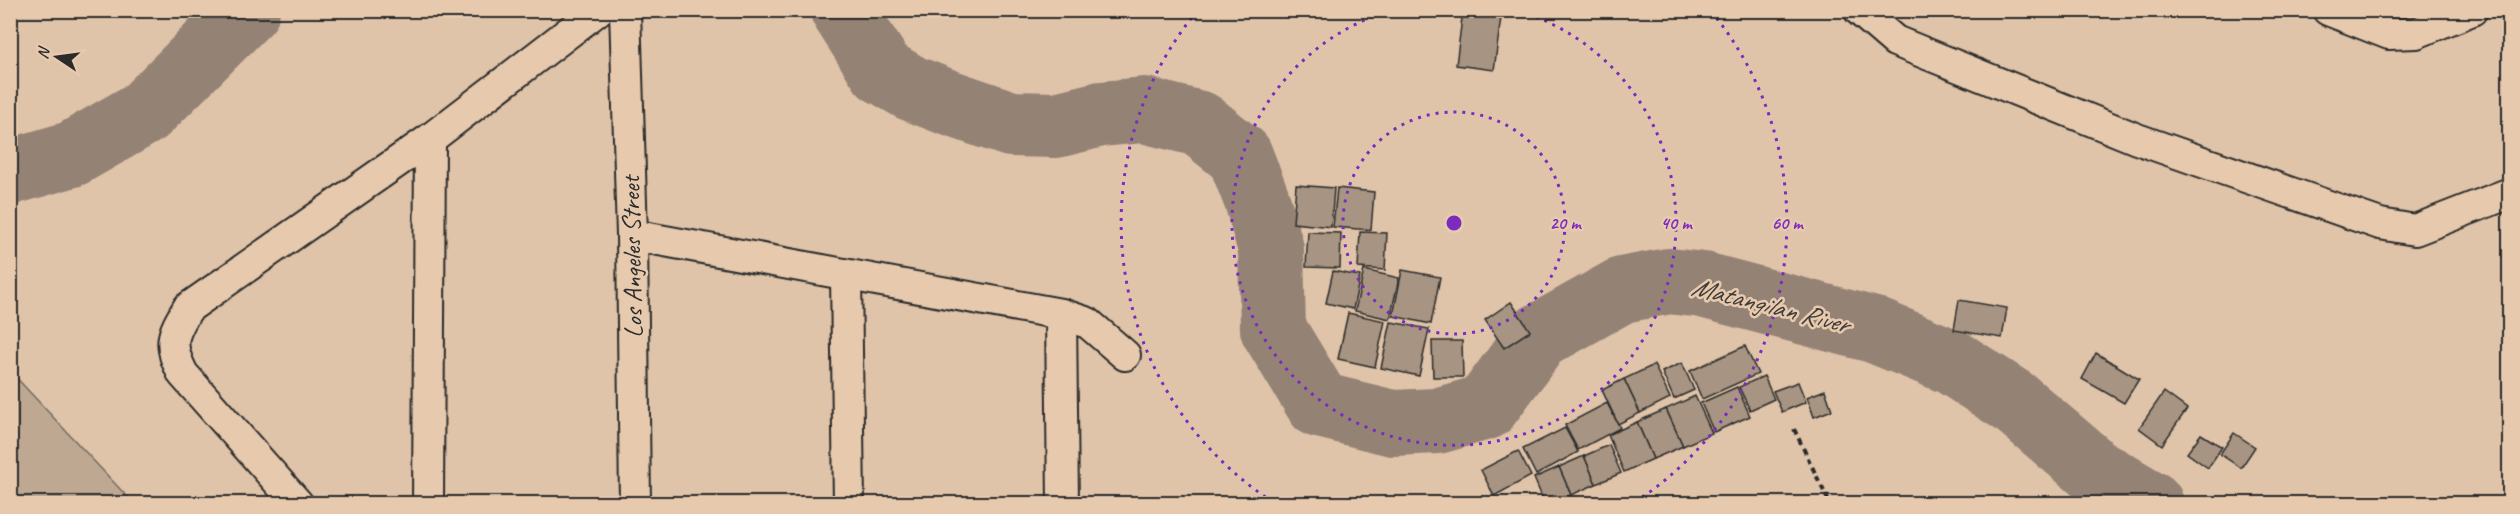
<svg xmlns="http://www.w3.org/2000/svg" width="2520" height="514" font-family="Caveat,sans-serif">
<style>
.green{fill:#bea892;stroke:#746a5e;stroke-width:1.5}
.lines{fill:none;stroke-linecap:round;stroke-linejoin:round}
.river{stroke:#948274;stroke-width:66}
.building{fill:#a79482;stroke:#2b2b2b;stroke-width:1.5}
.street-casing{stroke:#2b2b2b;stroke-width:34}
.path{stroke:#2b2b2b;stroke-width:4;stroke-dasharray:6 4.5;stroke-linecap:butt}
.street{stroke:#e7caae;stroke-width:30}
.ring{fill:none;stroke:#7b2cbf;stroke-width:3;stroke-dasharray:3 6}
.labels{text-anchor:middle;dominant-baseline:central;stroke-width:5;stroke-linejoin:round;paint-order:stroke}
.street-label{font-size:26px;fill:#2b2b2b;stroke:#e7caae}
.water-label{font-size:27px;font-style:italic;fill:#403c3a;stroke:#e7caae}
.centre{fill:#7b2cbf;stroke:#e7caae;stroke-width:3}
.ring-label{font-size:18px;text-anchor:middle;font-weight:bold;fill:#7b2cbf;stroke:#e7caae;stroke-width:5;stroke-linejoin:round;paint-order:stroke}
</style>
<rect width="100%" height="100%" fill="#dfc4a9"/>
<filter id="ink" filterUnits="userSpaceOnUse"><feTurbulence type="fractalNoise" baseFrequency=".0167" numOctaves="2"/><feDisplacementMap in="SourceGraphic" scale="12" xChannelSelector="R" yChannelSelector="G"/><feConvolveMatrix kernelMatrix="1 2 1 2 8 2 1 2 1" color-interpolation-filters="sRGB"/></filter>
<g filter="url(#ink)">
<path class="green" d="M11,372L133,503H11Z"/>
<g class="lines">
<g class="river">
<path d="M843,10L882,71L911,88L947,102L1011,124L1056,125L1101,114L1144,110L1200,124L1240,156L1257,200L1271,249L1273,329L1319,405L1393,423L1437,421L1486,407L1538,337L1622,290L1669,281L1703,285L1874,330L1952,362L2014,402L2095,471L2151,504"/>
<path d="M10,172L72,154L145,112L247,10"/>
</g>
</g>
<g class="building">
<path d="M1463,10H1502L1494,70L1456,65Z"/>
<path d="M1296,185L1334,188L1331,227L1293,223Z"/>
<path d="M1337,188L1374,192L1371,230L1333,227Z"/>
<path d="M1308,232L1341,233L1340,268L1306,267Z"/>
<path d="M1360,232L1387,233L1385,270L1358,268Z"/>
<path d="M1364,270L1399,278L1390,319L1355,311Z"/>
<path d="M1402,270L1440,277L1431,324L1393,316Z"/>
<path d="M1333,271L1360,276L1353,309L1326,303Z"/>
<path d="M1959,300L2007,308L2002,338L1954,330Z"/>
<path d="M1511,302L1530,331L1504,348L1485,320Z"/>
<path d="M1348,313L1385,321L1375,367L1338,359Z"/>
<path d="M1391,322L1429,329L1419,376L1381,368Z"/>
<path d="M1432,341H1462L1463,377H1433Z"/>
<path d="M1745,346L1758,374L1702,399L1690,371Z"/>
<path d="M2096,353L2139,379L2124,403L2082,379Z"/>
<path d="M1682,363L1694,390L1674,399L1662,372Z"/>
<path d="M1654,365L1670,398L1640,413L1624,379Z"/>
<path d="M1764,376L1774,399L1750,410L1739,387Z"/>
<path d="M1624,379L1640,413L1618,424L1602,390Z"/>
<path d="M1798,382L1806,402L1782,412L1773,391Z"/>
<path d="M1737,387L1750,416L1714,432L1701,403Z"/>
<path d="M1825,390L1832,410L1814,417L1807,397Z"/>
<path d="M2164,392L2187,409L2162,445L2139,428Z"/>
<path d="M1695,396L1712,433L1683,446L1666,409Z"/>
<path d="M1607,403L1620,428L1578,450L1565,425Z"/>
<path d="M1666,409L1683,446L1653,459L1637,422Z"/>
<path d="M1637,422L1653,459L1624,472L1608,435Z"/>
<path d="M1565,428L1578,452L1536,475L1523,449Z"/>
<path d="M2234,433L2255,447L2241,468L2220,454Z"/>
<path d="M2201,434L2222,447L2208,468L2187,453Z"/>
<path d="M1609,445L1621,473L1596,484L1584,456Z"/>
<path d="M1518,451L1531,476L1494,496L1481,470Z"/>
<path d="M1584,456L1596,484L1571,495L1559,467Z"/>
<path d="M1559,467L1571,495L1545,504L1534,478Z"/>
</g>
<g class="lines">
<g class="street-casing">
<g id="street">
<path d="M625,10L632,235L635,504"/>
<path d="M1859,10L1895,41L2137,139L2380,224L2415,230L2510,193"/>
<path d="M2328,10L2389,34L2416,33L2472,10"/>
<path d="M632,235L1061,314L1088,323L1125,355"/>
<path d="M846,275L849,504"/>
<path d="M1061,314L1063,504"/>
<path d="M298,504L183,374C168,344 171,336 188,308L430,139L598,10"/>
<path d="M428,504L430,139"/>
</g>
</g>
<path class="path" d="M1794,429L1830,504"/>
<use href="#street" class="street"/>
</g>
</g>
<g class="ring">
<circle cx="1454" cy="223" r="111"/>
<path d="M1519 11A222 222 0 1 1 1389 11"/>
<path d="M1273 502A333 333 0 0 1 1197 11M1711 11A333 333 0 0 1 1635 502"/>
</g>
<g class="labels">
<g class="street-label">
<text transform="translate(632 257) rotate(-91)">Los Angeles Street</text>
</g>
<g class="water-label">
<text transform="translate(1770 305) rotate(14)">Matangilan River</text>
</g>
</g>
<circle cx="1454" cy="223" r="9" class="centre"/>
<g class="ring-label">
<text x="1565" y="229">20 m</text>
<text x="1676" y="229">40 m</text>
<text x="1787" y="229">60 m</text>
</g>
<rect width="2520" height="514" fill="none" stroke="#e7caae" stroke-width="36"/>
<rect x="18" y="18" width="2484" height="478" fill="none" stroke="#2b2b2b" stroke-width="2" filter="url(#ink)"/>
<g transform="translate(57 57) rotate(283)" stroke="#e7caae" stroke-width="4.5" paint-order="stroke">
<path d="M0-4.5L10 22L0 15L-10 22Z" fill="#2b2b2b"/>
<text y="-9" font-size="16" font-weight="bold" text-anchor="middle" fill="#2b2b2b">N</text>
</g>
</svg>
